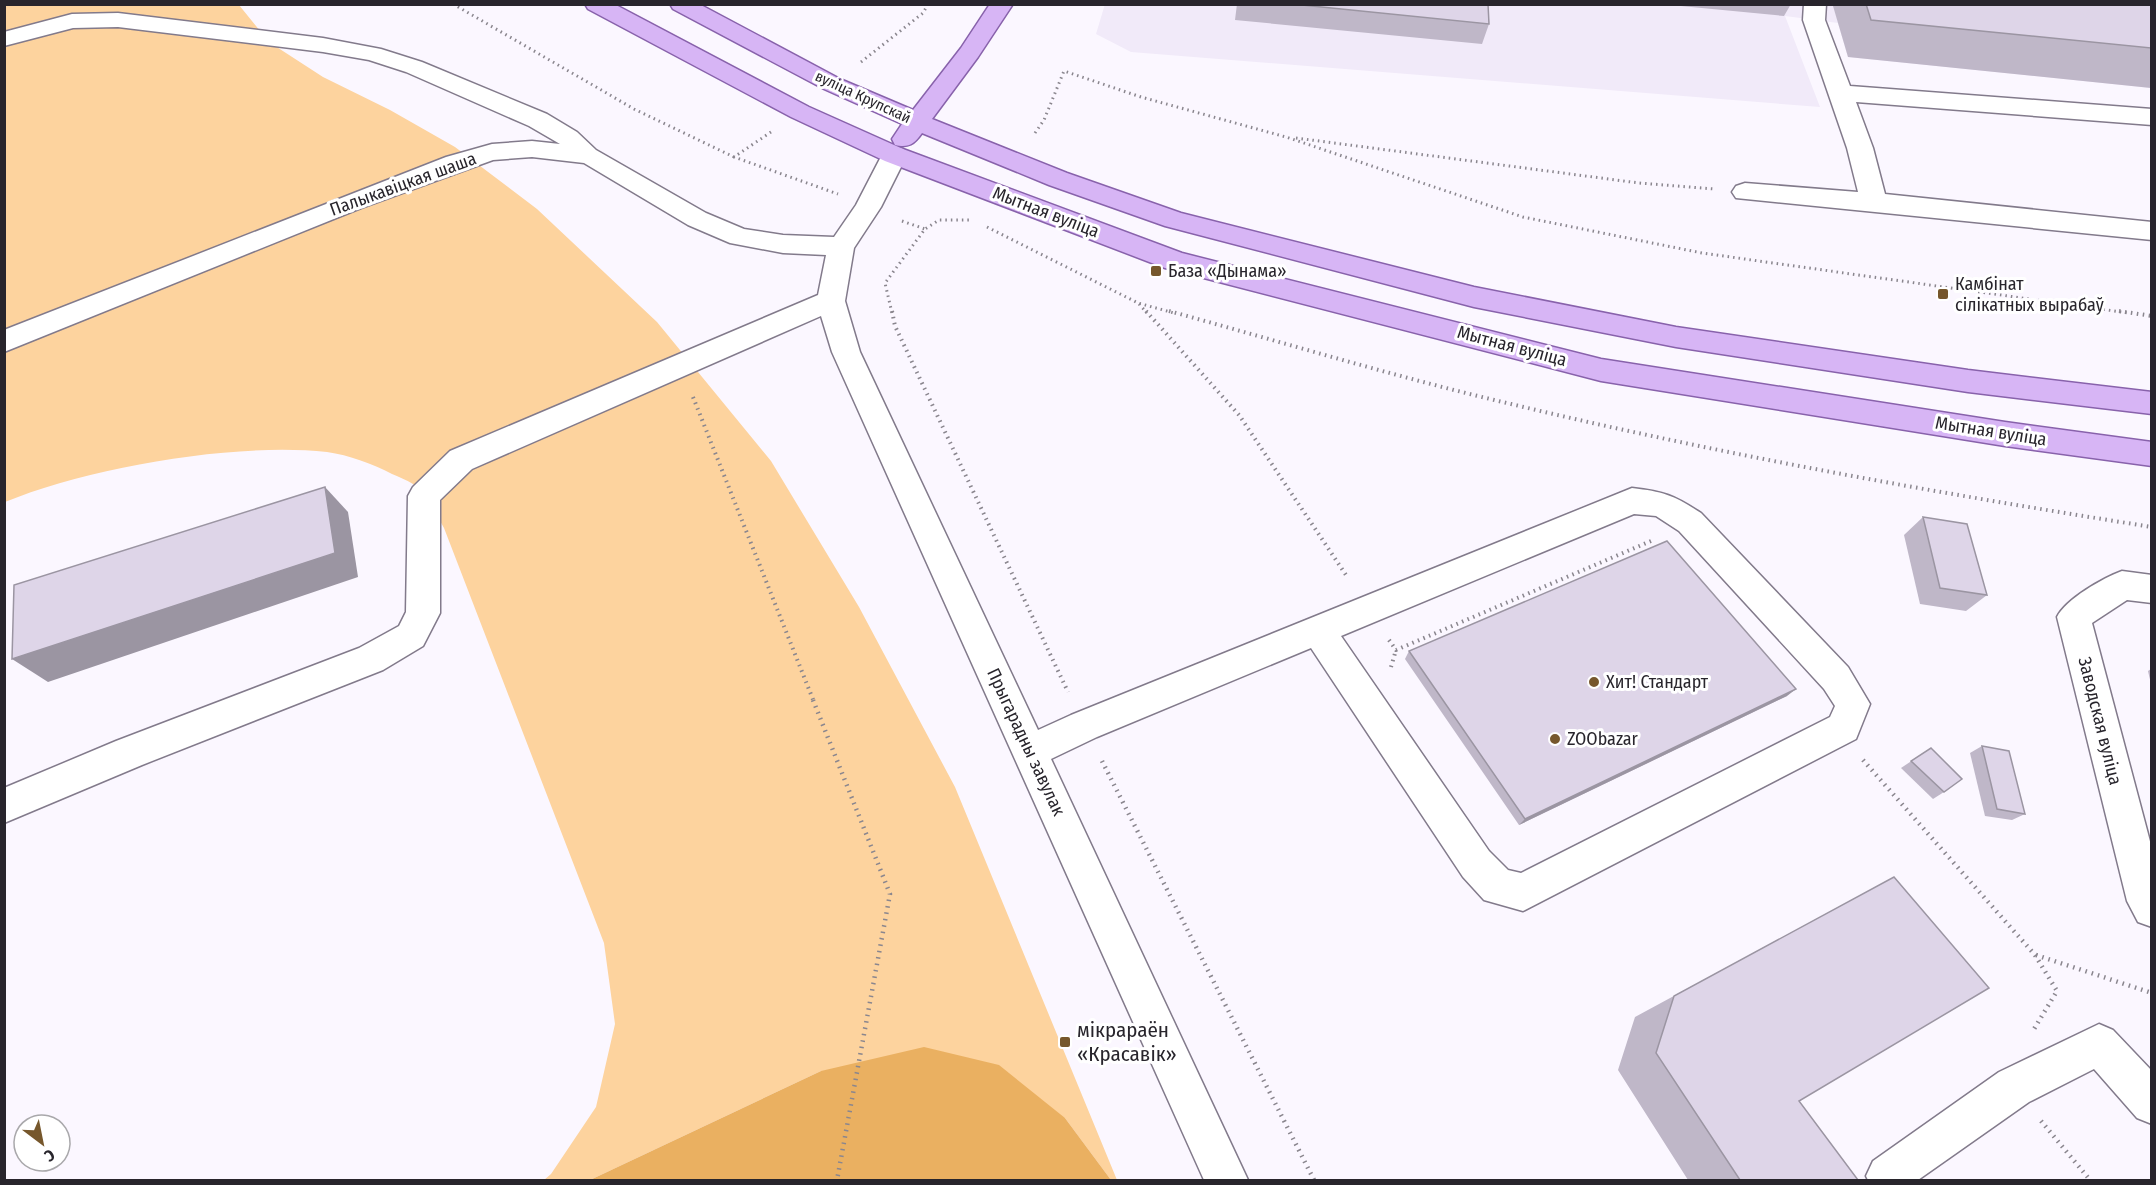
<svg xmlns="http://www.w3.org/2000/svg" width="2156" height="1185" font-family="'Fira Sans Condensed',sans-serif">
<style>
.built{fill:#f1eaf9}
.green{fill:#fdd39e}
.forest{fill:#eab061}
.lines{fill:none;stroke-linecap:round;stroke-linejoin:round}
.minor-casing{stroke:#827a8b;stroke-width:3}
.major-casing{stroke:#8862ab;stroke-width:3}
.path-far2{stroke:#8a868e;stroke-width:3;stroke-dasharray:1.5 4;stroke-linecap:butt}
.path-far1{stroke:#8a868e;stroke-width:4;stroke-dasharray:1.5 4.5;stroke-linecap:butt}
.path{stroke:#8a868e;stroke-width:4.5;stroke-dasharray:1.5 5;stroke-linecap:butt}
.minor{fill:#fff;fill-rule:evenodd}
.major{fill:#d7b5f5;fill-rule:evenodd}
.wall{fill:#bfb7c8}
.shaded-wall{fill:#9b95a2}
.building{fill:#ded5e8;stroke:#9b95a2;stroke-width:1.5}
.poi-dot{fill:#76572c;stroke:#fff;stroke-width:2}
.labels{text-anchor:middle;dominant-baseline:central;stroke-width:6;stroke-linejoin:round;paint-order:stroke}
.far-street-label{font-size:15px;fill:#28252c;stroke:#fff}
.street-label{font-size:18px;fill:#28252c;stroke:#fff}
.poi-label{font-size:18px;fill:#28252c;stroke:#fff;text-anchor:start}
.near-poi-label{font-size:21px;fill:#28252c;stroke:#fff;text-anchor:start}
</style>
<rect width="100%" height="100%" fill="#fbf7ff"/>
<path class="built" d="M1105,4L2151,5V88L1848,57L1838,23L1785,16L1820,107L1131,52L1096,34Z"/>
<path class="green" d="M5,5H239L269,42L323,77L390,110L455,147L537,209L657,322L771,461L859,607L955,787L1117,1180H1111L1065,1118L821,1071L590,1180H544L551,1174L596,1107L615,1024L604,943L444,528C436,514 427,495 413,484C407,480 399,477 392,474C373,464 349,455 327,452C236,442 89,467 5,502Z"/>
<path class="forest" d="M924,1047L999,1065L1065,1118L1111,1180H590L821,1071Z"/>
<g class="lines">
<g class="minor-casing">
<g id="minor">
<path d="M1804,4H1826L1825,20L1850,86L2152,109V125L1856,102L1873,148L1885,194L2152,222V240L1736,198L1732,192L1736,186L1745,183L1858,192L1847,148L1803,20Z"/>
<path d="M118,13L323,38L381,49L422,62L547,114L577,132L596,150L706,213L744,229L783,235L834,237L856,205L885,149L894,147L903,149L907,155L881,207L854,248L845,301L860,352L1038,730L1071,715L1632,488C1665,492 1673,495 1701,513L1848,667L1870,704L1856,739L1523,911L1484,900L1463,877L1311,648L1097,737L1051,759L1248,1180H1204L832,352L821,316L472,469L440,500V613L423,646L383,670L142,765L4,823V788L116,741L359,648L399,626L406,612L408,496L413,487L450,451L818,295L826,255L783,253L730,243L688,225L584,163L532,157L493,160L361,208L4,352V330L446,157L492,144L532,141L560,144L529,126L406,72L369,60L323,52L118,27L73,28L4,46V32L72,14ZM1634,514L1656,516L1679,531L1824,689L1835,706L1830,717L1521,873L1508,870L1489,851L1341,636Z"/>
<path d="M2122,571L2152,575V603L2127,600L2092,623L2152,849V927L2138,922L2127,901L2057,617C2066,599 2103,578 2122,571Z"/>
<path d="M2099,1024L2113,1030L2152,1071V1124L2137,1118L2094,1069L2029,1102L1918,1180H1868L1866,1176L1873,1161L1999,1072Z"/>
</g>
</g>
<g class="major-casing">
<g id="major">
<path d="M585,4H614L809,107L903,149L1182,253L1601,359L2005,422L2152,442V466L2005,446L1601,381L1165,268L885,161L791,117L588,9Z"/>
<path d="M670,4H699L840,79L913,110L961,48L990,4H1013L978,57L932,119L1067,173L1181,213L1474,287L1676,327L1968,370L2152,392V414L1968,392L1676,347L1474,307L1165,226L1049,185L922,133C914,144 909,148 895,145L892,139L902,124L824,89L673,9Z"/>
</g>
</g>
<g class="path-far2">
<path d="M453,4L634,109L734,157"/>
<path d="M861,62L923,13L928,4"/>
<path d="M771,132L734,157L838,194"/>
<path d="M1035,133L1044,120L1064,71L1141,97L1286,137L1523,217L1702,253L2129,313"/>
<path d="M1296,138L1639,183L1714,189"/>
<path d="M902,221L925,229"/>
<path d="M987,227L1138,303L1174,313"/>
<path d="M1139,304L1147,313"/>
<path d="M892,313L885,283L925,229L939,220H972"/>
</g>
<g class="path-far1">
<path d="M892,311L895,326L1068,692"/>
<path d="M1146,311L1239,415L1348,578"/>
<path d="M1169,311C1282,342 1396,377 1511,404C1723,455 1937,493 2152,527"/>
<path d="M2119,311L2152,316"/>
<path d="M693,397L814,702"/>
<path d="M1389,640L1396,650L1651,541"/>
<path d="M1391,667L1396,650"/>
</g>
<g class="path">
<path d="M813,700L890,894L837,1180"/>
<path d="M1863,760L2035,955L2057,991L2034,1029"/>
<path d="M1102,761L1314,1180"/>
<path d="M2036,955L2152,993"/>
<path d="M2041,1121L2090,1180"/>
</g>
<use href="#minor" class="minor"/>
<use href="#major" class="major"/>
</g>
<g class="wall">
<path d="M1237,4H1488L1489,24L1482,44L1235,20Z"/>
<path d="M1660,4H1791L1784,16Z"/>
<path d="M1834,4H2151V88L1848,57L1833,6Z"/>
<path d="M1923,517L1987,595L1966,611L1920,604L1904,535Z"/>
<path d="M1409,651L1787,696L1519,825L1405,659Z"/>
<path d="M2151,669V684L2148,671Z"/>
<path d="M1982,746L2025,814L2012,820L1985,816L1970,753Z"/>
<path d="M1931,748L1944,792L1933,799L1901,768Z"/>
<path d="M1894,877L1799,1101L1858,1180H1688L1618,1070L1635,1017Z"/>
</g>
<g class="shaded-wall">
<path d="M325,487L348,512L358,577L48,682L12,659Z"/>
<path d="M1796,689L1787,696L1519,825L1525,819Z"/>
</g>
<g class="building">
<path d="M1292,4H1488L1489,24Z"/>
<path d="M1866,4H2151V48L1871,20Z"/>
<path d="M325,487L335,553L12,659L14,585Z"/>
<path d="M1923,517L1967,524L1987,595L1940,588Z"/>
<path d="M1667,541L1796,689L1525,819L1409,651Z"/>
<path d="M1982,746L2009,751L2025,814L1997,809Z"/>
<path d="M1931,748L1962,779L1944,792L1911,761Z"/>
<path d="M1894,877L1989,988L1799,1101L1858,1180H1740L1656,1053L1674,996Z"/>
</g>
<g class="poi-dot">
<rect x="1150" y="265" width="12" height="12" rx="3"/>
<rect x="1937" y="288" width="12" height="12" rx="3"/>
<circle cx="1594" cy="682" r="6"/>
<circle cx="1555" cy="739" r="6"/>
<rect x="1059" y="1036" width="12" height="12" rx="3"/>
</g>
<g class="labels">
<g class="far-street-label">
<text transform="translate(863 97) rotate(25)">вуліца Крупскай</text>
</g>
<g class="street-label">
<text transform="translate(403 184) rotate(-20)">Палыкавіцкая шаша</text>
<text transform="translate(1046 212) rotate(21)">Мытная вуліца</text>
<text transform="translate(1512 346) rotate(15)">Мытная вуліца</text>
<text transform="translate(1991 431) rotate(9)">Мытная вуліца</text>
<text transform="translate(2100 721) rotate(76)">Заводская вуліца</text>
<text transform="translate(1026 742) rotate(65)">Прыгарадны завулак</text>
</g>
<g class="poi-label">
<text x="1168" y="271">База «Дынама»</text>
<text x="1955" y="284">Камбінат<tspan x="1955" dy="21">сілікатных вырабаў</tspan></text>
<text x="1606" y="682">Хит! Стандарт</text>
<text x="1567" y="739">ZOObazar</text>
</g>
<g class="near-poi-label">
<text x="1077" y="1030">мікрараён<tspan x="1077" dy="24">«Красавік»</tspan></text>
</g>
</g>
<rect width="2156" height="1185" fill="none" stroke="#28252c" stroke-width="12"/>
<g transform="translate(42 1143) rotate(148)"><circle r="28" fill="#ffffff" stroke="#a9a8ab" stroke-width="1.5"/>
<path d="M0-4.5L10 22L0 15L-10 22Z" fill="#76572c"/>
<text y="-9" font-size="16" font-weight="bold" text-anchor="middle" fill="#28252c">С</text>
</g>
</svg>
